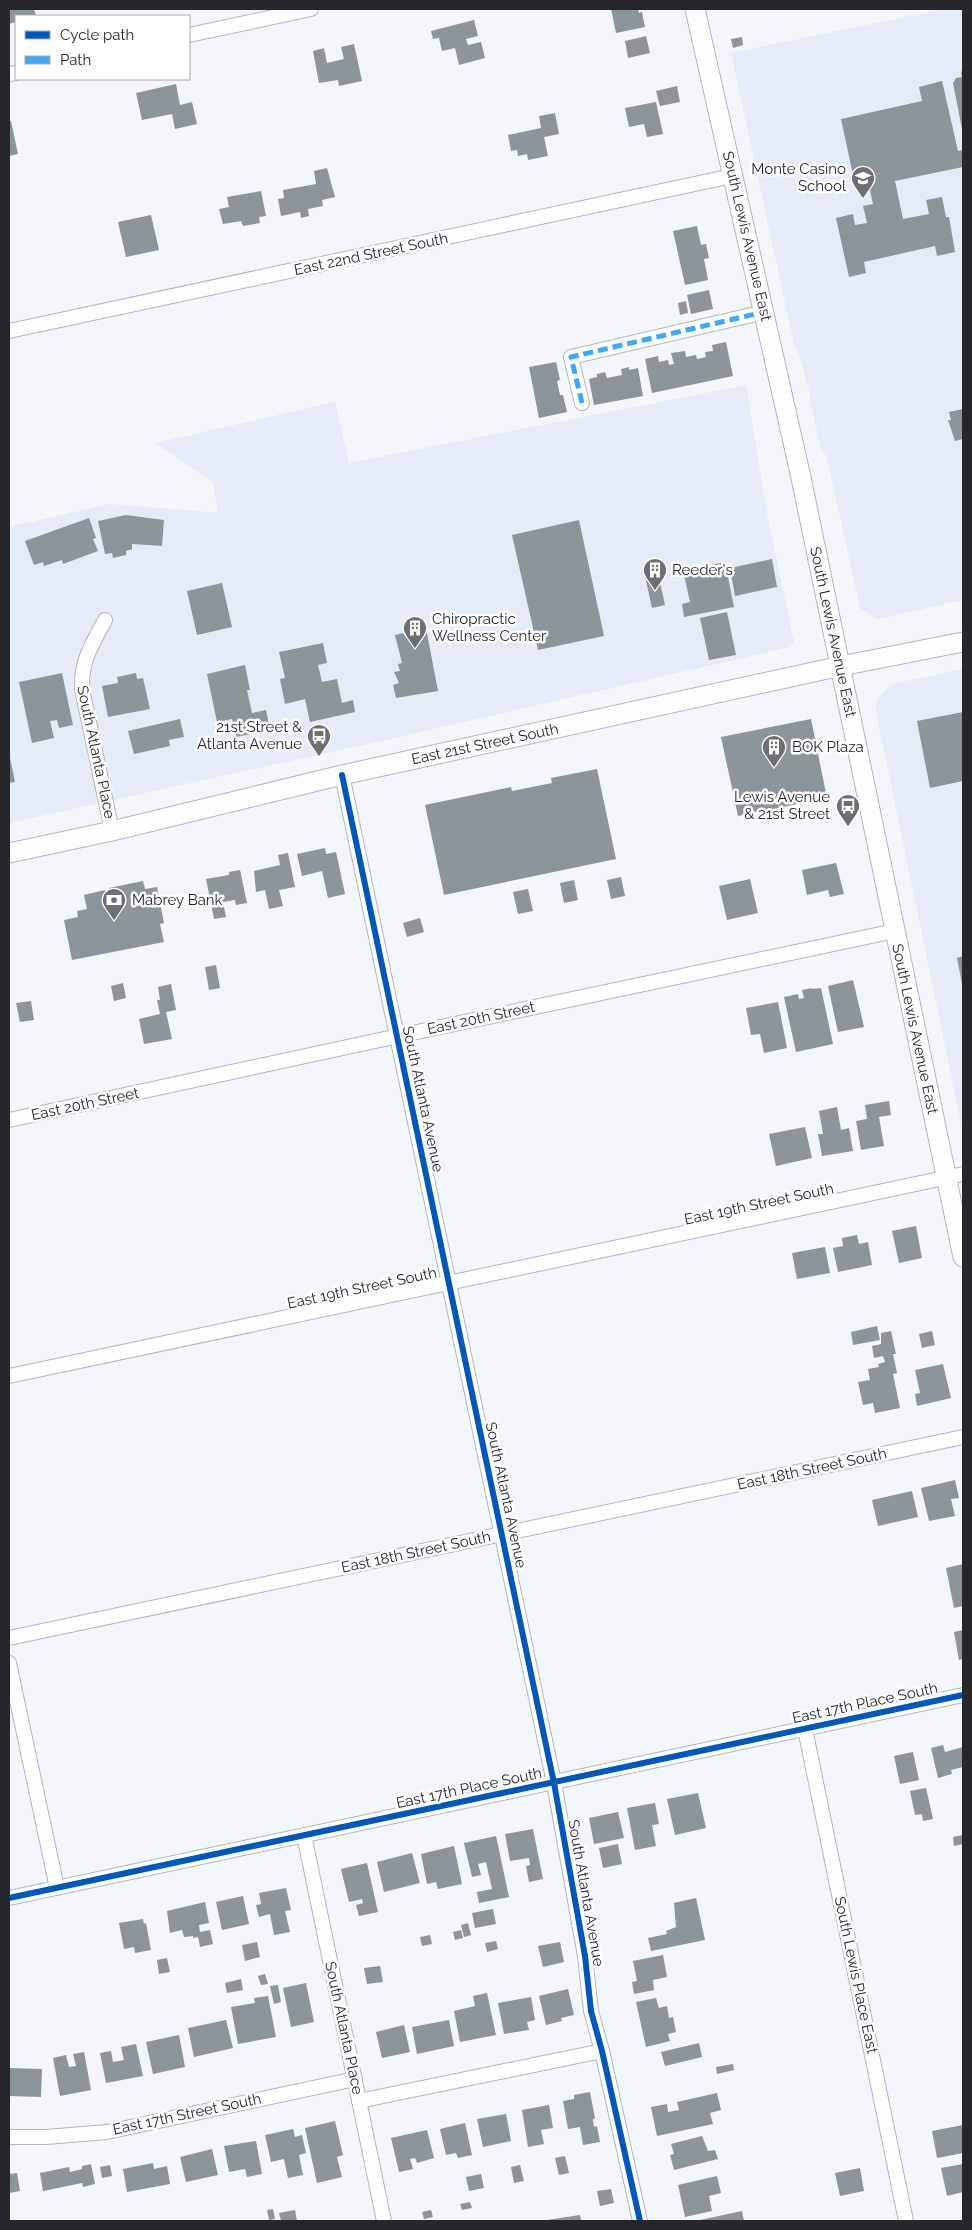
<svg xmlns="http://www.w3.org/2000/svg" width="972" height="2230" font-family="Raleway,sans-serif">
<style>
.built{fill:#e5ebf7}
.building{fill:#8c959a}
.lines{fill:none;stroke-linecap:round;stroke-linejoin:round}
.street-casing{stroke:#b4b6ba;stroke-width:16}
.secondary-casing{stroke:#b4b6ba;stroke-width:21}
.street{stroke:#fdfefe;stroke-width:14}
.secondary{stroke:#fdfefe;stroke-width:19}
.quiet{stroke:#3fa9f5;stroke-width:5;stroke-dasharray:10 5;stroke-linecap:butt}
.cycleway-casing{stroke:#fff;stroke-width:9}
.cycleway{stroke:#0057b8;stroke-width:6}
.labels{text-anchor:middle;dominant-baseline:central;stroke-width:5;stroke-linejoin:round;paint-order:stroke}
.poi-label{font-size:15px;fill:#25272b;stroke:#fff;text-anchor:start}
.street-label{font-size:15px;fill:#25272b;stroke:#fff}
</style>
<rect width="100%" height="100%" fill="#f3f6fa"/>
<g class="built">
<path d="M944,9H963V600L877,619L860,608L827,457L821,448L810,401V394L799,354L794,344L731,53Z"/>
<path d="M746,385L767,514L794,642L790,647L381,741L9,823V527L109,504L218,513L213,482L156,443L335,402L349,463Z"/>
<path d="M963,669V1133L876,711L877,701L883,692L896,683Z"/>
</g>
<g class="building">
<path d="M9,9H34L36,16H16V22L9,24Z"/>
<path d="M611,9H638L639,13L642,12L645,27L616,33Z"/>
<path d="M474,20L478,36L466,39L468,45L481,42L485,58L459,65L455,48L442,51L439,38L433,39L431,31Z"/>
<path d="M646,36L650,53L628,58L625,41Z"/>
<path d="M742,37L743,45L733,48L731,39Z"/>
<path d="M354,44L362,81L339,86L338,80L319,83L313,51L324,48L327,63L344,59L341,47Z"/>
<path d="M963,70V129H962L953,83L956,78L962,77L961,72Z"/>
<path d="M942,81L958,151L963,150V167L895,181L903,219L929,214L926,200L942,197L946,217H949L955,252L937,256L935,246L864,262L866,273L849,277L836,218L853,214L855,225L867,223L863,206L873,204L868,181L859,184L857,174L853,175L841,119L922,101L919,87Z"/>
<path d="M176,84L180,105L192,102L197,124L175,129L172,114L142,120L136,93Z"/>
<path d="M677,86L680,102L660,106L656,91Z"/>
<path d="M656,102L663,134L647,137L644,124L629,127L625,108Z"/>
<path d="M555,113L559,134L544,137L548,156L528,160L527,154L518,156L517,150L511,151L508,135L541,128L539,116Z"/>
<path d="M9,121H11L18,154L9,156Z"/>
<path d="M327,168L335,197L322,200L323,206L308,209L309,216L301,218L300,212L281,216L278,199L284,198L283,190L316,184L314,171Z"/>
<path d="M261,191L266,216L259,217L260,223L243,226L241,221L223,224L219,209L229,207L227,197Z"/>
<path d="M151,215L159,250L126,257L118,222Z"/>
<path d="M697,226L701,245L706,244L709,258L704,259L708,280L685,285L673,231Z"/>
<path d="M709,290L713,309L691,314L687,295Z"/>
<path d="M686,301L688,313L680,315L678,303Z"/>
<path d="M726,342L733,376L652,393L645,359L658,356L659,362L668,360L669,365L674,364L671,353L685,351L686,357L696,355L697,359L706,357L705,352L713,351L712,345Z"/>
<path d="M556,362L560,380L557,381L560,395H563L567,412L539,418L529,367Z"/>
<path d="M629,367V370L638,368L643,396L594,405L589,379L597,377V374L605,372L607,378L622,375L621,369Z"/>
<path d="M963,409V439L955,441L948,420H951L949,412Z"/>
<path d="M126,515L164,520L162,546L132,544V549L126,551V555L113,558L112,553L105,554L98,521Z"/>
<path d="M89,518L96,538L93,539L98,551L63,564L62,560L44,566L43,562L34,565L25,541Z"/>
<path d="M579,520L604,636L538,650L512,535Z"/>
<path d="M772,559L777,587L735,596L730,568Z"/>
<path d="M725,562L734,607L684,617L682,604L690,602L683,571Z"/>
<path d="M658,574L665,605L652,608L645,576Z"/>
<path d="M222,583L232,627L197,635L187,591Z"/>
<path d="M727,612L736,655L709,660L700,618Z"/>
<path d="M426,628L438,691L396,698L393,685L399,683L394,672L400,671L398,664L402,663L395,635Z"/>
<path d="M323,643L327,663L318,665L322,682L337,679L342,703L353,700L355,712L310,722L305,699L285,704L280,679L285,678L279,652Z"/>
<path d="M245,665L250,690H247L252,713L266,710L270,730L236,737L232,719L217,722L207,674Z"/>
<path d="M62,673L73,725L59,728L57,720L50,721L54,738L32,743L19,682Z"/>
<path d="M136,673L137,679L143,678L150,709L108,717L102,686L118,683L117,677Z"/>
<path d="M963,712V781L930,788L917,721Z"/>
<path d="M180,719L184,737L169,740L170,746L134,754L128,731Z"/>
<path d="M811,719L827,798L738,816L721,737Z"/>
<path d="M9,753L15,782L9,783Z"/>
<path d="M597,769L616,859L444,895L425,805L511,787L512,791L552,783L551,778Z"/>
<path d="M325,848L326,854L336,852L345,894L328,898L322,871L302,876L297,854Z"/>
<path d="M288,853L295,887L279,890L283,906L269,909L265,890L256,892L254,871L280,865L278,855Z"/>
<path d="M836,863L844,894L830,897L828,890L807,895L802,870Z"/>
<path d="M240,870L247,903L236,905L235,900L223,902L226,917L214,919L206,879L229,875V872Z"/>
<path d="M621,877L625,896L611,899L607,880Z"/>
<path d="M750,879L758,913L727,920L719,886Z"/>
<path d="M574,880L578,900L564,903L560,883Z"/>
<path d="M143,881L145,889L157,887L164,923L160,924L164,942L72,960L64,920L78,917L77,911L87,909L84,895L105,890L106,892L110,891L109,888Z"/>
<path d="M528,889L533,911L518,914L513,892Z"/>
<path d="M420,918L424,932L407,937L403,923Z"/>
<path d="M963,956V984H962L957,958Z"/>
<path d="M216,965L220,988L209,990L205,967Z"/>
<path d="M853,980L864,1027L838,1032L828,986Z"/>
<path d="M123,983L126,998L114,1001L111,986Z"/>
<path d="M171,984L176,1010L166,1012L172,1039L144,1044L139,1019L160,1014L157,1000H160L158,987Z"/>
<path d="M812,988V989L821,988L833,1044L796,1052L784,997L798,994L799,999L804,998L802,990Z"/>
<path d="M31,1001L34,1020L20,1022L16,1003Z"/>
<path d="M778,1002L787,1048L764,1053L760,1034L751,1035L746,1008Z"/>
<path d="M889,1101L891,1115L879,1117L884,1146L861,1150L856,1121L867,1119L865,1105Z"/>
<path d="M837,1107L841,1130L849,1128L853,1151L822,1156L818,1134H823L819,1111Z"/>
<path d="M805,1127L812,1158L776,1166L769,1134Z"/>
<path d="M916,1226L922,1258L899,1263L892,1231Z"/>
<path d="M857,1235L859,1244L868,1242L872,1265L838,1272L833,1248L843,1246L842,1238Z"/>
<path d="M825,1247L830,1273L797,1279L792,1253Z"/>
<path d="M877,1326L880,1340L853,1345L851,1332Z"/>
<path d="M891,1331L896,1354H893L897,1373L893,1374L900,1408L875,1413L873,1403L863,1405L858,1382L870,1380L868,1369L879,1367L878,1364L885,1362L883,1356L874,1358L872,1346L881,1344V1333Z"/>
<path d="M932,1331L935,1345L922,1348L919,1334Z"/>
<path d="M943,1364L951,1398L917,1406L915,1394L920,1393L915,1370Z"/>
<path d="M955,1480L959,1498L951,1499L955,1516L929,1521L921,1488Z"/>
<path d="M912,1491L918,1517L878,1526L872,1500Z"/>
<path d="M963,1564V1606L954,1608L946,1568Z"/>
<path d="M963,1630V1659L959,1660L954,1632Z"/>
<path d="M943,1745L945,1752L963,1747V1767L951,1770L952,1774L938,1778L931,1748Z"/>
<path d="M913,1752L919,1780L900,1784L894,1756Z"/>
<path d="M926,1788L933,1819L923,1821L922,1814L915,1815L910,1791Z"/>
<path d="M698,1793L706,1828L675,1835L667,1799Z"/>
<path d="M655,1803L659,1824L652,1825L656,1846L635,1850L627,1808Z"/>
<path d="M618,1812L624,1838L594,1844L589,1818Z"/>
<path d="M533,1829L543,1879L529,1882L526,1866L530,1865L529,1858L510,1861L505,1834Z"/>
<path d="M963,1835V1844L954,1846L953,1837Z"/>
<path d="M496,1836L509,1897L479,1903L477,1892L492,1889L486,1862L478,1864L481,1875L472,1877L464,1843Z"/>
<path d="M618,1844L622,1864L603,1868L599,1848Z"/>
<path d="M454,1846L462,1884L438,1889L436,1882L427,1884L421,1854Z"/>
<path d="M412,1853L420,1883L384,1892L377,1862Z"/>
<path d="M367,1863L378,1912L359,1916L356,1905L363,1903L362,1899L349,1902L341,1869Z"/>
<path d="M286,1888L291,1910L285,1911L290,1932L274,1935L270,1914L259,1917L256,1905L261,1904L259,1893Z"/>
<path d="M243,1896L249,1924L222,1930L216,1902Z"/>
<path d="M696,1898L705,1940L651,1951L648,1938L667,1934L666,1931L676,1927L674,1903Z"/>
<path d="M205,1902L209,1923L199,1925L200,1932L210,1930L213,1944L200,1947L198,1937L193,1938V1936L184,1937L182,1930L170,1933L167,1911Z"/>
<path d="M493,1909L496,1924L475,1928L472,1913Z"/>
<path d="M143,1919L144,1924L146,1923L151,1950L135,1953L134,1947L124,1949L119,1923Z"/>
<path d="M468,1923L471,1935L464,1937L461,1925Z"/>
<path d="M461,1930L463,1938L455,1940L453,1932Z"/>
<path d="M430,1935L432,1944L422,1946L420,1937Z"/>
<path d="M496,1941L498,1949L487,1952L485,1943Z"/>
<path d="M257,1942L260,1957L245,1961L242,1945Z"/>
<path d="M560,1942L564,1962L543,1967L538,1946Z"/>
<path d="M663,1955L667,1977L653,1980L654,1990L634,1994L632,1982L637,1981L633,1961Z"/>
<path d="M167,1958L170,1972L159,1974L157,1960Z"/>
<path d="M380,1966L383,1982L367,1984L364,1968Z"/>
<path d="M265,1974L268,1984L261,1985L258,1976Z"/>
<path d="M241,1979L243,1990L227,1993L225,1983Z"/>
<path d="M306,1983L314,2022L291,2027L283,1988Z"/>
<path d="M278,1985L281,2002L274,2004L270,1986Z"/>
<path d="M568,1989L574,2015L561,2018L562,2021L546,2025L539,1996Z"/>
<path d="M487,1993L496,2035L460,2042L454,2011L475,2006L473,1996Z"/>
<path d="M268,1996L276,2037L238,2044L231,2007L255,2003L254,1998Z"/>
<path d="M531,1997L535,2020L527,2022L529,2030L504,2034L498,2003Z"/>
<path d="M656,1998L659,2008L667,2006L669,2018L673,2017L676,2032L668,2034L670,2041L646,2047L636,2002Z"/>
<path d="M226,2020L233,2048L194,2057L188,2028Z"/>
<path d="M449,2020L454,2046L417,2054L412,2027Z"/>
<path d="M404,2025L410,2052L382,2058L376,2032Z"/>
<path d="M179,2035L185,2067L153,2074L146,2042Z"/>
<path d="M699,2043L702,2057L665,2066L661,2052Z"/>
<path d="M136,2044L143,2076L106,2083L100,2053L111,2051L113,2062L124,2060L121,2047Z"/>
<path d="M84,2052L91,2090L60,2096L53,2058L66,2055L69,2067L76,2066L73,2054Z"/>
<path d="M733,2064L734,2070L717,2074L716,2067Z"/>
<path d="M9,2068L42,2069L41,2097L9,2096Z"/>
<path d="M590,2092L595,2118L593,2119L594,2127L597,2126L600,2142L583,2145L580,2127L568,2129L563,2101L574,2099V2095Z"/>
<path d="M717,2093L721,2110L710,2113L713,2124L657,2136L651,2107L667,2104L668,2112L679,2110L677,2102Z"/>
<path d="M549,2105L553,2128L541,2130L544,2144L528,2147L522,2110Z"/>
<path d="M506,2114L511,2141L483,2147L477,2119Z"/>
<path d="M335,2121L343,2155L337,2157L342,2177L317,2183L305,2128Z"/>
<path d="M465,2123L472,2155L458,2158L456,2153L446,2155L440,2129Z"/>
<path d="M963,2125V2153L937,2158L932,2131Z"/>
<path d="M293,2129L295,2137L302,2135L306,2153L299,2155L303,2175L288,2178L284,2159L271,2162L265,2135Z"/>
<path d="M427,2130L434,2158L417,2163L415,2158L410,2159L413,2169L399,2172L391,2138Z"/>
<path d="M702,2136L708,2151L715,2150L718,2159L674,2170L670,2155L674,2154L671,2144Z"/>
<path d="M256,2141L262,2174L247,2177L245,2169L229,2172L224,2146Z"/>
<path d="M212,2149L218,2175L186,2182L180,2157Z"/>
<path d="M565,2156L569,2173L559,2175L555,2158Z"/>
<path d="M153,2163L154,2169L167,2166L170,2184L127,2192L123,2169Z"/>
<path d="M91,2164L95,2184L83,2187L82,2183L43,2191L40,2173L69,2167L70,2172L82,2169V2166Z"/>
<path d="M963,2164V2192L947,2196L941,2168Z"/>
<path d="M110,2165L112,2176L102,2178L100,2167Z"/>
<path d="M520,2165L524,2181L514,2183L511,2167Z"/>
<path d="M860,2168L864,2191L840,2196L835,2173Z"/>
<path d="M9,2172L11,2174L17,2173L20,2191L9,2193Z"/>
<path d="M481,2174L484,2188L469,2191L466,2177Z"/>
<path d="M717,2176L721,2193L709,2196L712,2211L685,2217L678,2185Z"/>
<path d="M611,2189L614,2203L600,2206L597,2191Z"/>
<path d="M470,2202L472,2208L462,2210L460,2204Z"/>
<path d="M273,2209L275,2219L269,2220L267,2210Z"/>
<path d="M295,2210L297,2221H281L279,2213Z"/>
<path d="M431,2210L433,2217L424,2219L422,2212Z"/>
<path d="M742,2211L744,2221H700V2220Z"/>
<path d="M580,2215L581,2221H547V2220Z"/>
</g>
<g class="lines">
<g class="street-casing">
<g id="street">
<path d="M189,35L311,9"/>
<path d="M9,74L16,73"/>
<path d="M9,331L732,176"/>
<path d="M582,403L571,357L764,312"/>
<path d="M105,620C92,645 81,660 82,689L112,831"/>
<path d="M342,775L554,1783L585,1956L591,2011L602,2051L640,2221"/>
<path d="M9,1120L417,1032L895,931"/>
<path d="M9,1376L963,1174"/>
<path d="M9,1638L963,1437"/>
<path d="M9,1663L57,1888"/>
<path d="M805,1729L906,2221"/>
<path d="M304,1835L384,2221"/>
<path d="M9,1898L963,1695"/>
<path d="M359,2101L602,2051"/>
<path d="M9,2137H46L107,2132L355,2079"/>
</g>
</g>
<g class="secondary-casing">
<g id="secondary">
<path d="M695,9L800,473L963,1257"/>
<path d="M9,853L112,831L342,775L841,666L963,642"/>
</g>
</g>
<use href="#street" class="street"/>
<use href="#secondary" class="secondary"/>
<path class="quiet" d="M582,403L571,357L764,312"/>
<g class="cycleway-casing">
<g id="cycleway">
<path d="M342,775L554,1783L585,1956L591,2011L602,2051L640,2221"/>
<path d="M9,1898L963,1695"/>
</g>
</g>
<use href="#cycleway" class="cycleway"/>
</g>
<defs>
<g id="school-pin" transform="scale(1.25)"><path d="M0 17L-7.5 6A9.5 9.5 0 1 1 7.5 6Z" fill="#6d6f73" stroke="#fff"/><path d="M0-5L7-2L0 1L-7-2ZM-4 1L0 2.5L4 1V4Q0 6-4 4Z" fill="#fff"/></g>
<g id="building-pin" transform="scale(1.25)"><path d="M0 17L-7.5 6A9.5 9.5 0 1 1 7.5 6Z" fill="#6d6f73" stroke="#fff"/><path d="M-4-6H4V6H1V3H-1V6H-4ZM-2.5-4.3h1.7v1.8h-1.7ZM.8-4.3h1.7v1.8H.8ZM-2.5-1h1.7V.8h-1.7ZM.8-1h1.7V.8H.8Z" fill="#fff"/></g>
<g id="bus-pin" transform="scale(1.25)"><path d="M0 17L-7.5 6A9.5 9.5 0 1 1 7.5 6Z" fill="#6d6f73" stroke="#fff"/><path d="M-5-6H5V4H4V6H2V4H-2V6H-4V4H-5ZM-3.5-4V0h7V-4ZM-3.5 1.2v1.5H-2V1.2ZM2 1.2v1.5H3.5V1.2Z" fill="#fff"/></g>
<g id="bank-pin" transform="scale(1.25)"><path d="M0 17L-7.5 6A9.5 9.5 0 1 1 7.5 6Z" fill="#6d6f73" stroke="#fff"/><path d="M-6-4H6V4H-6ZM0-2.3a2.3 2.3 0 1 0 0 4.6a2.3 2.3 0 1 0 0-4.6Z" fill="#fff"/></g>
</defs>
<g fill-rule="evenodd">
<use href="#school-pin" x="863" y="178"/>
<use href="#building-pin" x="655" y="570"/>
<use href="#building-pin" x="415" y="628"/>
<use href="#bus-pin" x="319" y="736"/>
<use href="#building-pin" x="774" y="747"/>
<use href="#bus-pin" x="848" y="806"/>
<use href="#bank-pin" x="114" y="900"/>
</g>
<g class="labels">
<g class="poi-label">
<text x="846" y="169" text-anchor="end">Monte Casino<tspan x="846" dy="17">School</tspan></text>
<text x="672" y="570">Reeder's</text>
<text x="432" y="619">Chiropractic<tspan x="432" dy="17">Wellness Center</tspan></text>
<text x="302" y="727" text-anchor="end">21st Street &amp;<tspan x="302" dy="17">Atlanta Avenue</tspan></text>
<text x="792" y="747">BOK Plaza</text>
<text x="830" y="797" text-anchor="end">Lewis Avenue<tspan x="830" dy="17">&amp; 21st Street</tspan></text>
<text x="132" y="900">Mabrey Bank</text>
</g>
<g class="street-label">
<text transform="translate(747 236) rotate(77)">South Lewis Avenue East</text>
<text transform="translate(371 254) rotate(-12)">East 22nd Street South</text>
<text transform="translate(833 632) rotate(78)">South Lewis Avenue East</text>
<text transform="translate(485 744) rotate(-12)">East 21st Street South</text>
<text transform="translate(96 752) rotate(78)">South Atlanta Place</text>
<text transform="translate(481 1018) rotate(-12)">East 20th Street</text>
<text transform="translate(915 1029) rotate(78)">South Lewis Avenue East</text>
<text transform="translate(423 1099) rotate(78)">South Atlanta Avenue</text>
<text transform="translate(85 1104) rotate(-12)">East 20th Street</text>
<text transform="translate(759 1204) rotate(-12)">East 19th Street South</text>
<text transform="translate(362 1288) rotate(-12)">East 19th Street South</text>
<text transform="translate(812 1469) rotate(-12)">East 18th Street South</text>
<text transform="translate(506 1495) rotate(78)">South Atlanta Avenue</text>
<text transform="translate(416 1552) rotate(-12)">East 18th Street South</text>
<text transform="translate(865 1703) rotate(-12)">East 17th Place South</text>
<text transform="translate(469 1788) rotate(-12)">East 17th Place South</text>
<text transform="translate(586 1893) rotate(80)">South Atlanta Avenue</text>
<text transform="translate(856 1975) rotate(78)">South Lewis Place East</text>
<text transform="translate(344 2028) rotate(78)">South Atlanta Place</text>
<text transform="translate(187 2114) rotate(-12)">East 17th Street South</text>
</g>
</g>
<rect width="972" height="2230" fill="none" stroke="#25272b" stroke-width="20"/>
<rect x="15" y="15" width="175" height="65" fill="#ffffff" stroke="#a8a9aa"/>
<rect x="25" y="31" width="25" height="8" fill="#0057b8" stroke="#a8a9aa"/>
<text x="60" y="40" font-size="15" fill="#25272b">Cycle path</text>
<rect x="25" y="56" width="25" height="8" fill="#3fa9f5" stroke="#a8a9aa"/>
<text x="60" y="65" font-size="15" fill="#25272b">Path</text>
</svg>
